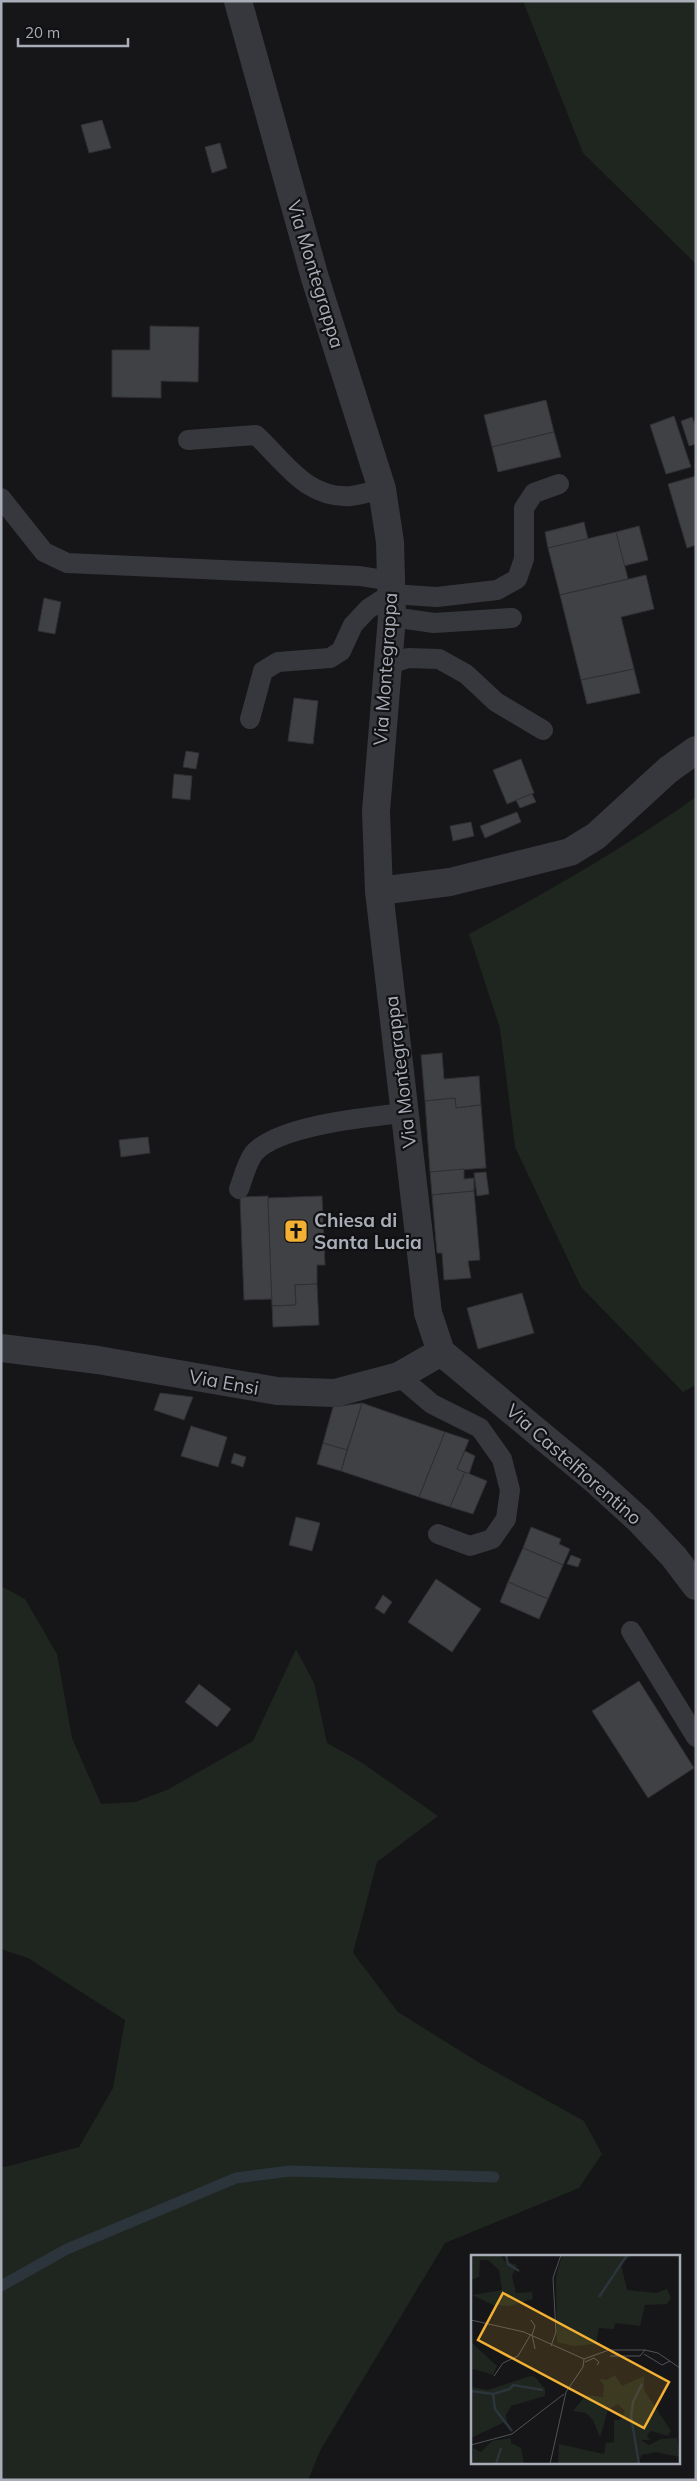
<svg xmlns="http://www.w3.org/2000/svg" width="697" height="2481" font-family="Mulish,sans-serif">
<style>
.green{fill:#1e261f}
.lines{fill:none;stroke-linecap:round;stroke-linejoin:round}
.stream{stroke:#2c353c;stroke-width:11}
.building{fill:#404145;stroke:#303034}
.service{stroke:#37383d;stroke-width:20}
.minor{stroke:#37383d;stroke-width:28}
.tertiary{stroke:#37383d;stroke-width:28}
.labels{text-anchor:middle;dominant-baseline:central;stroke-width:4.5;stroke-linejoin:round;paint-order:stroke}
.street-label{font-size:19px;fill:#a8adb8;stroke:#111113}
.poi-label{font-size:19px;font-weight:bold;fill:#a8adb8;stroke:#111113;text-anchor:start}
.inset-river{fill:none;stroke:#2c353c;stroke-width:2.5}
.inset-road{fill:none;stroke:#505258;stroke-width:1}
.view{fill:#f2b134;fill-opacity:0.15;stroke:#f2b134;stroke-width:2.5}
.inset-edge{fill:none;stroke:#a8adb8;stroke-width:2.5}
</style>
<rect width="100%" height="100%" fill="#161618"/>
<g class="green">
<path d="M523,1H696V264L583,153Z"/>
<path d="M696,797V1385L683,1392L581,1287L515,1147L500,1028L469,934C547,892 623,849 696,797Z"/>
<path d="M1,1586L25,1599L57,1654L72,1738L101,1804L135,1802L167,1790L253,1741L296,1649L314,1683L327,1743L361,1762L438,1816L377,1862L353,1953L398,2012L478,2062L584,2121L602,2154L579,2188L445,2243L321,2449L308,2480H1V2166L5,2167L79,2147L113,2088L125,2020L28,1958L1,1949Z"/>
</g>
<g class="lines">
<path class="stream" d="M1,2286L67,2249L236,2178L290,2171L494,2177"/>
</g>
<g class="building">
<path d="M102,120L111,148L89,153L81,125Z"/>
<path d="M220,143L227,168L212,173L205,147Z"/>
<path d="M150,326L199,327L198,382L161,381V398L112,397V350H150Z"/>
<path d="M546,400L554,432L492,447L484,415Z"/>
<path d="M674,416L691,467L666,474L650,425Z"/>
<path d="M692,417L696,426V444L689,446L681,421Z"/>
<path d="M554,432L561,457L498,472L492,447Z"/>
<path d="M696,476V545L687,548L668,484Z"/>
<path d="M584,522L588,539L548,548L545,532Z"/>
<path d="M639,526L648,560L624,566L616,532Z"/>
<path d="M616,532L628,579L560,595L548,548Z"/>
<path d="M646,575L654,609L621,617L634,669L581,680L560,595Z"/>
<path d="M44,598L61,602L55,634L38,631Z"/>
<path d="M634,669L640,693L587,704L581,680Z"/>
<path d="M294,698L318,701L313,744L288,741Z"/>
<path d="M186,751L199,753L196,769L183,767Z"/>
<path d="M521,759L534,793L507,804L493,770Z"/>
<path d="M174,774L192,776L190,800L172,798Z"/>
<path d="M532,794L536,802L520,808L516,800Z"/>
<path d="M517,812L521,822L485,838L480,826Z"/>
<path d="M471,822L474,836L453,841L450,826Z"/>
<path d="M442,1053L444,1079L479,1076L481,1105L456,1108L455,1098L425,1101L421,1055Z"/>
<path d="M455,1098L456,1108L481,1105L486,1168L430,1172L425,1101Z"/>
<path d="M148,1137L150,1153L121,1157L119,1140Z"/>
<path d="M464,1169V1179L474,1178V1191L432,1195L430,1172Z"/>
<path d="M486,1172L489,1194L477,1196L474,1173Z"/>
<path d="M474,1191L480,1260L468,1261L471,1278L444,1280L442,1253H437L432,1195Z"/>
<path d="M268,1196L272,1299L244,1300L240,1197Z"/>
<path d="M322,1196L325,1265H317V1284L295,1285L296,1305L272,1306L268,1198Z"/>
<path d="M317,1284L319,1325L273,1327L272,1306L296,1305L295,1285Z"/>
<path d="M522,1293L534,1333L478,1349L467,1308Z"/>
<path d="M160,1393L193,1397L184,1420L154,1410Z"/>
<path d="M362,1403L445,1432L419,1497L341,1471Z"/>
<path d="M362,1403L347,1450L323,1443L333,1407Z"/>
<path d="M191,1426L227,1437L218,1467L181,1456Z"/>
<path d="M445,1432L469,1440L457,1469L465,1472L450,1507L419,1497Z"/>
<path d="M323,1443L347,1450L341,1471L317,1464Z"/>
<path d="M465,1451L475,1456L469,1474L457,1469Z"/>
<path d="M234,1453L246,1457L243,1467L231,1463Z"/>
<path d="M465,1472L487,1481L473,1514L450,1507Z"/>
<path d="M296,1517L320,1523L312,1551L289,1545Z"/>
<path d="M531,1527L561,1539L559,1544L570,1549L563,1565L523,1548Z"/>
<path d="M523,1548L563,1565L548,1599L508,1582Z"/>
<path d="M571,1555L581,1559L578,1567L567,1564Z"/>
<path d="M436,1579L481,1609L452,1652L408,1622Z"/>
<path d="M508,1582L548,1599L539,1619L500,1602Z"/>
<path d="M383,1595L392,1602L384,1614L375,1608Z"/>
<path d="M639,1681L694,1768L648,1798L592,1711Z"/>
<path d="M199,1684L231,1709L217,1727L185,1702Z"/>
</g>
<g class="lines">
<g class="service">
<path d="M188,440L256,435C285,462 306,499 351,496C361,495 372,491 382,489"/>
<path d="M1,498L44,552L67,563L360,576L391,581"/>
<path d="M392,617L434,623L512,618"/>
<path d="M387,665L408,658L439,659L466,674L496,702L543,730"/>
<path d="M250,719L263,671L278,662L330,658L341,651L353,625L368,609L391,594L437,597L497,590L517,579L524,559V508L534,493L559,484"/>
<path d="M239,1189C243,1178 247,1162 254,1153C279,1125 368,1117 405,1113"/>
<path d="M399,1376L432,1404L480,1428L502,1459L510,1490L506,1519L492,1539L470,1546L438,1534"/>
<path d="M631,1631L696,1737"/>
</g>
<g class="minor">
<path d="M379,891L450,882L570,852L596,836L668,770L696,750"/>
<path d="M1,1348L98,1360L277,1391L335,1393L399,1376L441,1352"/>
</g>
<path class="tertiary" d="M238,1L315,278L382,489L390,542L392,617L376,811L379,891L428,1313L441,1352L594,1479L639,1520L674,1557L696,1586"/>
</g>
<defs>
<g id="church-square" transform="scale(1.25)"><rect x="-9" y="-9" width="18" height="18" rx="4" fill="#f2b134" stroke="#111113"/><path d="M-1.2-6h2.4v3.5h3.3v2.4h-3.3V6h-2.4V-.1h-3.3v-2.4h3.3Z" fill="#111"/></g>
</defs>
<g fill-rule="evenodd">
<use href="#church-square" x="296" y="1231"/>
</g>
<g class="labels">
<g class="street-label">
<text transform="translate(316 274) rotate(73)">Via Montegrappa</text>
<text transform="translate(385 669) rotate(-86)">Via Montegrappa</text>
<text transform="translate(400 1072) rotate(-97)">Via Montegrappa</text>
<text transform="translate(224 1382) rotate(10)">Via Ensi</text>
<text transform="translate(574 1464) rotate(41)">Via Castelfiorentino</text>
</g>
<g class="poi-label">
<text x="314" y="1220">Chiesa di<tspan x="314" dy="22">Santa Lucia</tspan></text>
</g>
</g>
<g transform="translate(471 2255)">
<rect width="209" height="209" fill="#161618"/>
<path d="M0,0H29L34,6L46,10L41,21L45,38L61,37L62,44L38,51L22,50L1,40L31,35L28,15L17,5H9L8,22L0,25ZM91,0H161L150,9L156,35L185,38L196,34L200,43L196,49L174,50L169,71L144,68L143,74L128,73L125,89L102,91L86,87L85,22ZM0,87L26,111L22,120L3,114L0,116ZM144,120L151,131L173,121V135L200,176L197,181L180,176L176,180L179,185H170L178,190L190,184L206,183L209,202L185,197L171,200L166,209H87L88,189L133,199L135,188L143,187V165H149L154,156L147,149L137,155L129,182L122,165L115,158L102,156L115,140L132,142L133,130L128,124L136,125ZM59,121L64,122L74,134V141L40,151L35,160L36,166L0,183V132L17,135ZM40,183V188L50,193L53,209H1L2,193L10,197L21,186Z" fill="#1e261f"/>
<path class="inset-river" d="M35,0L37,9L48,16M128,42L156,0M0,136L22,139L39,134L42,130L72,135M22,139L24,154L41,176M25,209L30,193M168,209L160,161L162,147L171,129"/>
<path class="inset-road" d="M0,65L53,77L113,104M60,65L64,71L61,80L64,94M80,91L85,77L82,23L90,0M173,99L191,110L199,106M139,101H169L174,95M113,104L138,95H174L187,98L209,113M114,107L123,103L128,107L126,110M23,121L32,108L47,101L60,79M0,190L41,179L93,139M79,209L95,137L112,112L113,104"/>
<path class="view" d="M32,38L198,127L173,173L7,85Z"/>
<rect width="209" height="209" class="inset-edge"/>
</g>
<rect width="697" height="2481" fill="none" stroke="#a8adb8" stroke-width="5"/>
<path d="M18 38v8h110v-8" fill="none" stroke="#a8adb8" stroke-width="2.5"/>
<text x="25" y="38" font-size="15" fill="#a8adb8" stroke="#111113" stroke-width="4" paint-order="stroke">20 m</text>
</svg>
